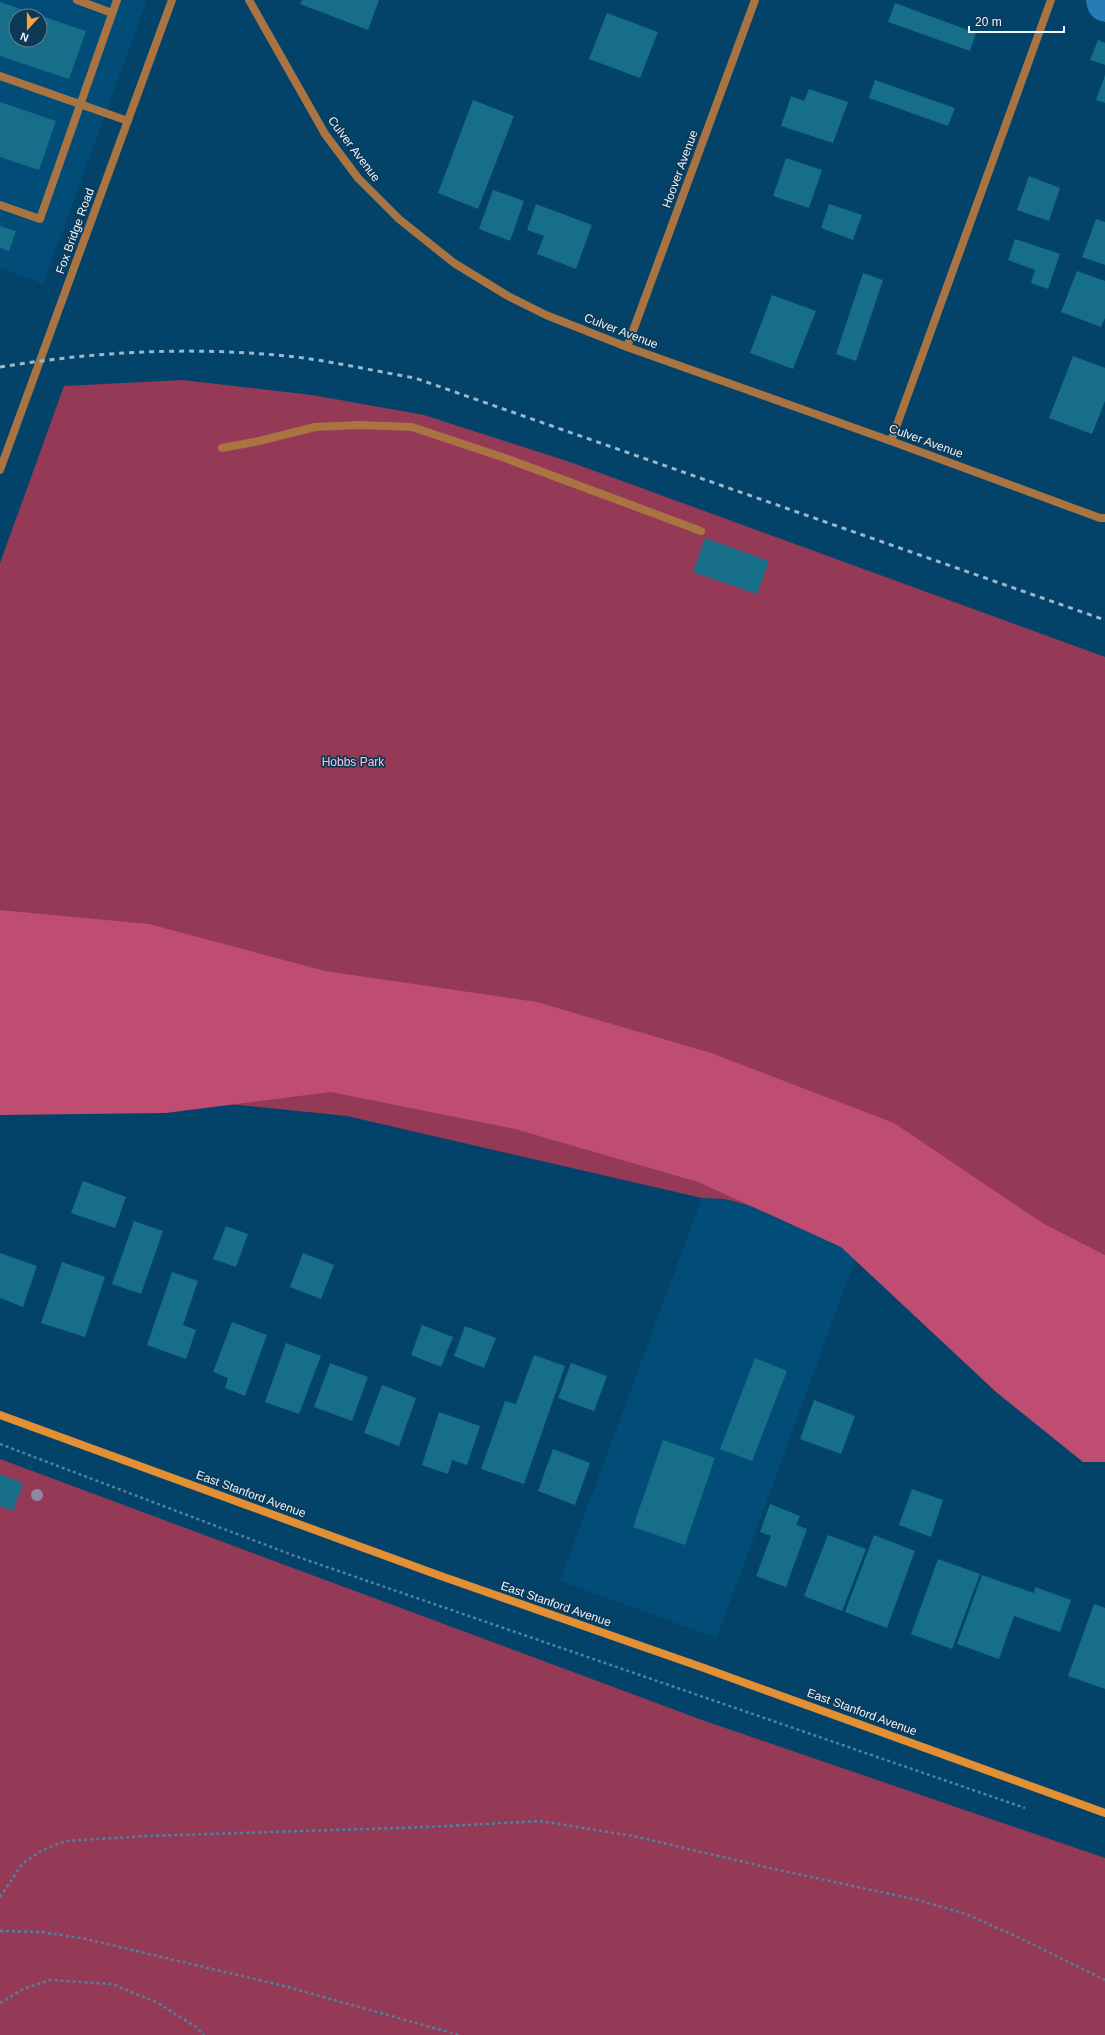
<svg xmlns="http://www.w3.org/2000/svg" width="1105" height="2035" font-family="Helvetica,sans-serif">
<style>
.built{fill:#024d78;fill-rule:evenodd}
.green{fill:#943956}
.forest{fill:#bf4c71}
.water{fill:#267cb7}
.building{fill:#166e88;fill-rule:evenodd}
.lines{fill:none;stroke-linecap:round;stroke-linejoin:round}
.path{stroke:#53809c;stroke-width:2.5;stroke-dasharray:3 3;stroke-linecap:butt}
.lane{stroke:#a97441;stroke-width:8}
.street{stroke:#a97441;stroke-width:8}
.secondary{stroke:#e38f34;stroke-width:8}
.rail{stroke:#9ab8cb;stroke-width:3;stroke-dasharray:5 5;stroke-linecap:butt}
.tree{fill:#8e89a2}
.labels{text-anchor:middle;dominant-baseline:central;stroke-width:3.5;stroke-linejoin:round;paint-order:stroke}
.street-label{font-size:12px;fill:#eaf6ff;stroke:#0d3856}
.park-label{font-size:12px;fill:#ffc2d0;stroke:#0d3856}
</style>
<rect width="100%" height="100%" fill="#044369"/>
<g class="built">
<path d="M0,0H147L43,284L0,267ZM16,16H40V40H16Z"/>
<path d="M702,1198L725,1199L863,1237L717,1638L560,1581Z"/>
</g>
<g class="green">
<path d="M182,380L312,395L424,415L570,462L1105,657V1310L1049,1288L725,1199L702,1198L347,1116L0,1081V563L64,386Z"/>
<path d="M0,1459L702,1720L1105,1858V2035H0Z"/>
</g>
<path class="forest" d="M0,910L149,924L325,971L537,1002L711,1053L894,1123L1044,1224L1105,1255V1462H1083L996,1392L841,1247L698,1182L515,1129L331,1092L166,1113L0,1115Z"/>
<path class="water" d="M1086,0H1105V22C1092,20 1087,12 1086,0Z"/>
<g class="building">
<path d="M302,0H379L368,30L300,4Z"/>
<path d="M0,2L86,31L69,79L0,56ZM16,16H40V40H16Z"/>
<path d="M895,3L976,33L970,51L888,22Z"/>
<path d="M607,13L658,32L640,78L589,59Z"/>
<path d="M1098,40L1105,43V65L1090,60Z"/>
<path d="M1105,75V103L1096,100Z"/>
<path d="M875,80L955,108L948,126L869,98Z"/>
<path d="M809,89L848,102L833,143L781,126L791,96L804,101Z"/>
<path d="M473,100L514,116L478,209L438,193Z"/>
<path d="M0,102L56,121L39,170L0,157Z"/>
<path d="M786,158L822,170L809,208L773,196Z"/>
<path d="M1029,176L1060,188L1049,221L1017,210Z"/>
<path d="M493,190L524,201L510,241L479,229Z"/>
<path d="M536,204L592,225L576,269L537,254L544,236L527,230Z"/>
<path d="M829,204L862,215L853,240L821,228Z"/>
<path d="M1096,219L1105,222V265L1082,257Z"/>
<path d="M0,226L16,231L9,251L0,248Z"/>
<path d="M1015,239L1060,254L1048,289L1031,283L1035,270L1008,260Z"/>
<path d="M1077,271L1105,281V318L1101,327L1061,312Z"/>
<path d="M863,273L883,280L856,361L836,354Z"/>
<path d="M772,295L816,311L793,369L750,353Z"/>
<path d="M1073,356L1105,368V401L1092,434L1049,418Z"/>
<path d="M705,538L769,561L757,594L693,572Z"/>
<path d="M83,1181L126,1197L115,1228L71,1213Z"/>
<path d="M134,1221L163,1231L141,1294L112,1284Z"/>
<path d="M226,1226L248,1234L236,1267L213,1259Z"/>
<path d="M0,1253L37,1266L23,1307L0,1298Z"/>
<path d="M303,1253L334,1265L321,1299L290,1287Z"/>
<path d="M62,1262L105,1277L85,1337L41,1323Z"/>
<path d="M172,1272L198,1281L183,1325L196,1330L186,1359L147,1345Z"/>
<path d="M232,1322L267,1335L245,1396L225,1388L228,1378L213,1372Z"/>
<path d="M422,1325L453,1337L441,1367L411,1355Z"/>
<path d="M465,1326L496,1338L484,1368L454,1356Z"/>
<path d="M286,1343L321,1356L299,1414L265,1402Z"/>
<path d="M534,1355L565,1366L524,1484L481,1469L505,1401L516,1404Z"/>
<path d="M755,1358L787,1371L752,1461L720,1449Z"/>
<path d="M330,1363L368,1377L352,1421L314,1407Z"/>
<path d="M571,1363L607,1376L594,1411L558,1398Z"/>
<path d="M382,1385L416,1398L399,1446L364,1433Z"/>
<path d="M814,1400L855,1416L841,1454L800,1439Z"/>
<path d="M439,1412L480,1426L467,1465L452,1460L448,1474L422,1465Z"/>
<path d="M663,1440L715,1458L685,1545L633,1527Z"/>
<path d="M553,1449L590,1463L575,1505L538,1491Z"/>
<path d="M0,1474L23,1483L13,1511L0,1506Z"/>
<path d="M912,1489L943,1500L931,1537L899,1525Z"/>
<path d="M770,1504L800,1516L796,1525L807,1529L786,1587L756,1576L771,1536L760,1532Z"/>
<path d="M828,1535L866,1549L842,1611L804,1596Z"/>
<path d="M874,1535L915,1551L887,1628L845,1612Z"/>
<path d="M938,1559L980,1574L952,1649L911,1634Z"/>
<path d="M982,1575L1034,1593L1035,1587L1071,1600L1060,1632L1014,1616L999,1659L957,1644Z"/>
<path d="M1094,1604L1105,1608V1689L1068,1676Z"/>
</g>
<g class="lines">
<g class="path">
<path d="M0,1444L295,1556L1025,1808"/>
<path d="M0,1897L23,1863L43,1850L65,1841L146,1836L428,1827L540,1821L633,1836L765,1867L918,1900L966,1914L1022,1939L1105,1980"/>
<path d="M0,1931L42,1932L86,1939L284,1986L459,2035"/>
<path d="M0,2003L23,1989L50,1980L112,1984L158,2003L196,2027L204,2035"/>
</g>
<g class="lane">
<path d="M77,0L112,13"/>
<path d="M0,76L128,121"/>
<path d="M0,205L40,219L117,0"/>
<path d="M891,441L1051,0"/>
<path d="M222,448L259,441L315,427L359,425L412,427L505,458L701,531"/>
</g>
<g class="street">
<path d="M249,0L325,134L358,178L399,219L454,263L508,296L546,315L627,347L891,441L1100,518H1105"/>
<path d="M627,347L755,0"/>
<path d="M0,470L172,0"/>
</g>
<path class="secondary" d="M0,1415L438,1575L704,1668L1105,1813"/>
<path class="rail" d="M0,367C98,351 197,346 296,357C335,362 375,371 415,378L1105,620"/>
</g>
<circle class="tree" cx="37" cy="1495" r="6"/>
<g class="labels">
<g class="street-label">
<text transform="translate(354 149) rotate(53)">Culver Avenue</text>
<text transform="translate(680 169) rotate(-70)">Hoover Avenue</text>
<text transform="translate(75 231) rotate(-70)">Fox Bridge Road</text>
<text transform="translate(621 331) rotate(21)">Culver Avenue</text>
<text transform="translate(926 441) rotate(20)">Culver Avenue</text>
<text transform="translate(251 1494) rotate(20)">East Stanford Avenue</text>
<text transform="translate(556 1604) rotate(19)">East Stanford Avenue</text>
<text transform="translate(862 1712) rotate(20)">East Stanford Avenue</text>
</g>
<g class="park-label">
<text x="353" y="762">Hobbs Park</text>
</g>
</g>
<g transform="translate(28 28) rotate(201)"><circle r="19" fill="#0d3856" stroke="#65849a"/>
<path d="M0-3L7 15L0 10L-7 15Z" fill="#f7a149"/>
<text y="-6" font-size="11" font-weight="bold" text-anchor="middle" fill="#eaf6ff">N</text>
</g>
<path d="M969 26v6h95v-6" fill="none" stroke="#eaf6ff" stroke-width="2"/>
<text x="975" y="26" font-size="12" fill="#eaf6ff" stroke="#0d3856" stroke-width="3" paint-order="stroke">20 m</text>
</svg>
